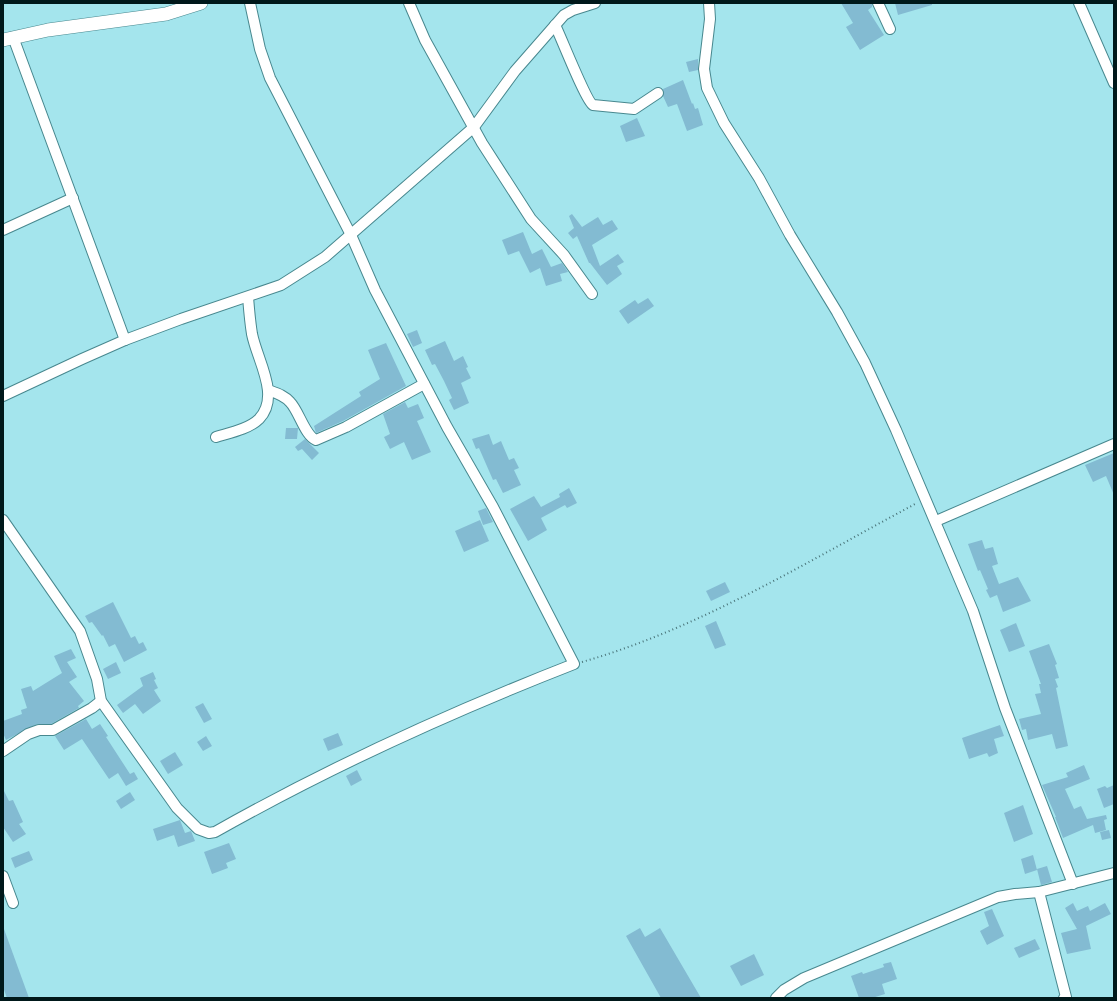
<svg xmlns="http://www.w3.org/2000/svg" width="1117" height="1001" font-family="'Alegreya Sans',sans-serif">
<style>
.building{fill:#83bbd2}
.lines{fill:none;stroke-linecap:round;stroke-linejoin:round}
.minor-casing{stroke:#48888f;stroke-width:12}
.tertiary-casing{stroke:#48888f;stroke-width:14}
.path{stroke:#4a757a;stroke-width:2;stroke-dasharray:1 3;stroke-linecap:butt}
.minor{stroke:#fff;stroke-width:10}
.tertiary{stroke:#fff;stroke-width:13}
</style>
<rect width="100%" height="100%" fill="#a4e5ed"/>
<g class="building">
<path d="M841,3H872V7L868,10L884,35L860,50L846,27L853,23Z"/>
<path d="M895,3H932V5L898,15Z"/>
<path d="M698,59V70L689,72L686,62Z"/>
<path d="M683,80L692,104L693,103L695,109L698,108L703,125L687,131L677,104L668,107L663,96V89Z"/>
<path d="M637,118L645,136L626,142L620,126Z"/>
<path d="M572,214L582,227L598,217L603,225L612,220L618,229L592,245L600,266L618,254L624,262L617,266L622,274L607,285L590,263H589L577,236L573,239L568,233L574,228L569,216Z"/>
<path d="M523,232L532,254L542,249L551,267L562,263L568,272L560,274L562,281L546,286L540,268L530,273L519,251L508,255L502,240Z"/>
<path d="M648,298L654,306L628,324L619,311L635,300L638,304Z"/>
<path d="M417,330L422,343L413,347L407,334Z"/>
<path d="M445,341L454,361L463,356L468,367L466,368L471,378L461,383L469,403L454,410L449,400L452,398L444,381L435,364L432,365L425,350Z"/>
<path d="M386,343L406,386L343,421L316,433L314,426L361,396L359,392L380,379L368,350Z"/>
<path d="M405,402L408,408L418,404L424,418L417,421L431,452L412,460L404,442L390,449L384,437L390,434L383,414Z"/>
<path d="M286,428H298L297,439H285Z"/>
<path d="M489,434L493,445L501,441L509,460L514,458L519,468L514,470L521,485L503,493L496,479L493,480L479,448L476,449L472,439Z"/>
<path d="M305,439L319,453L312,460L302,449L298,451L295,447Z"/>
<path d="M1114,453V495L1106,476L1093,482L1085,465Z"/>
<path d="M569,488L577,503L567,508L565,505L541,518L547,530L528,541L510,509L534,496L541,507L560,497L559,494Z"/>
<path d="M486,508L493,522L483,525L478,511Z"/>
<path d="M480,520L489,541L464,552L455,531Z"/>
<path d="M982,540L985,549L993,547L998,564L992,566L999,584L1018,577L1031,601L1003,612L997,595L990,598L986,590L988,589L980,570L978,571L968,544Z"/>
<path d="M725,582L730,592L711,601L706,591Z"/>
<path d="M113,602L131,638L135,636L139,644L143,642L147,650L124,662L115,644L109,647L103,635L102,636L92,622L89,623L85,616Z"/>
<path d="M716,621L726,645L715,649L705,626Z"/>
<path d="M1016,623L1025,646L1009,652L1000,630Z"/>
<path d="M1049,644L1057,664L1055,665L1059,678L1055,679L1058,687L1056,688L1068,746L1056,749L1052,734L1028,740L1026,729L1022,730L1019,719L1041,714L1035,694L1041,693L1039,684H1041L1029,651Z"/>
<path d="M71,649L76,658L67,662L77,677L69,682L84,701L78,706L79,708L51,724H37L6,740L3,733V721L22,714L21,710L27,708L21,689L31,686L33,691L62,673L54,656Z"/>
<path d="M116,662L121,673L108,679L103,669Z"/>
<path d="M153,672L156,679L154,680L158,688L154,690L161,701L143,714L135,704L123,713L117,705L143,686L140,678Z"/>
<path d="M203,703L212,719L204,723L195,707Z"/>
<path d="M86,719L92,729L100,724L108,736L106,737L130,774L134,772L138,779L126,786L118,773L109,779L82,739L64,750L55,736Z"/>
<path d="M1000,725L1004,736L994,739L998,753L989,757L987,753L969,759L962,738Z"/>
<path d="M338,733L343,745L328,751L323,739Z"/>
<path d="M206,736L212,746L203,751L197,742Z"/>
<path d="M175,752L183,765L168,774L160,761Z"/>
<path d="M1084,765L1090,779L1065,789L1074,809L1081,806L1087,819L1106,815L1107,819L1104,820L1106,830L1095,833L1093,825L1063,838L1055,817H1056L1042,785L1068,777L1066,773Z"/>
<path d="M357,770L362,780L351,786L346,776Z"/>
<path d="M1114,785V804L1104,808L1097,789L1105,786L1107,788Z"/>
<path d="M3,789L9,801L13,800L23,822L19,824L26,834L13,842L3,827Z"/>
<path d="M130,792L135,800L121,809L116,801Z"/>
<path d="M1023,805L1033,834L1014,842L1004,813Z"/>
<path d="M180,820L185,833L191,831L195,841L178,847L174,835L157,841L153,829Z"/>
<path d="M1109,830L1111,838L1102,840L1100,832Z"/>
<path d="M229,843L236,859L226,863L228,868L212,874L204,852Z"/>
<path d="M29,851L33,860L15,868L11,858Z"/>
<path d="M1033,855L1037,870L1025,874L1021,859Z"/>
<path d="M1047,866L1052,882L1041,885L1037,869Z"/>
<path d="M1073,903L1077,911L1088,906L1090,911L1105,903L1111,914L1086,926L1091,949L1067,954L1061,933L1077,929L1065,908Z"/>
<path d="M992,909L1004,936L987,945L980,931L989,926L984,912Z"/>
<path d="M640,928L645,937L660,928L701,998H661L626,936Z"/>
<path d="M4,929L29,998H7L3,987Z"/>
<path d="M1035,939L1040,949L1019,958L1014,948Z"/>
<path d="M754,954L764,975L741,986L730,966Z"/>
<path d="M891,962L897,979L882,984L885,994L872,998H859L851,976L862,972L863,974L884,967L883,964Z"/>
</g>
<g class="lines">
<g class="minor-casing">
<g id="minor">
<path d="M409,3L425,40L482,143L531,219L564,255L592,294"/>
<path d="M709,3L710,19L704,69L707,88L724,123L759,178L790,235L837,312L865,363L896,430L973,611L1005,708L1073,884"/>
<path d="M878,3L890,29"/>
<path d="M1079,3L1114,83"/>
<path d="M555,25C561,37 586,101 593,105L634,109L658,93"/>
<path d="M13,37L125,340"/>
<path d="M3,230L73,198"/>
<path d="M268,390C276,393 284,395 290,402C299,411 305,436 316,440L346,427L424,384"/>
<path d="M3,396L82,359L125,340L181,319L281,285L325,257L474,127L515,71L564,15L573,10L595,3"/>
<path d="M216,437C229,433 249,429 259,419C281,396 257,360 252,334C250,322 249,309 248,297"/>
<path d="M3,520L80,631L97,679L101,701L177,808L198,829L209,833L215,832C330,767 451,712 574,664L493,507L447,427L375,290L351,235L270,78L260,49L250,3"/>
<path d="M936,521L1114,444"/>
<path d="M3,751L28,734L39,730H53L92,708L101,701"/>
<path d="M3,876L13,903"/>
<path d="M1039,892L1066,997L1064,998"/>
<path d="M776,998L784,990L804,978L998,897L1015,894L1039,892L1114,873"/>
</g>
</g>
<g class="tertiary-casing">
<path id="tertiary" d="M3,40L48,30L166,14L201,3"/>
</g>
<path class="path" d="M582,662C701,628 808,561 917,503"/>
<use href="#minor" class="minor"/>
<use href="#tertiary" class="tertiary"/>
</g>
<rect width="1117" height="1001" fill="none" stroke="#00181a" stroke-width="8"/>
</svg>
